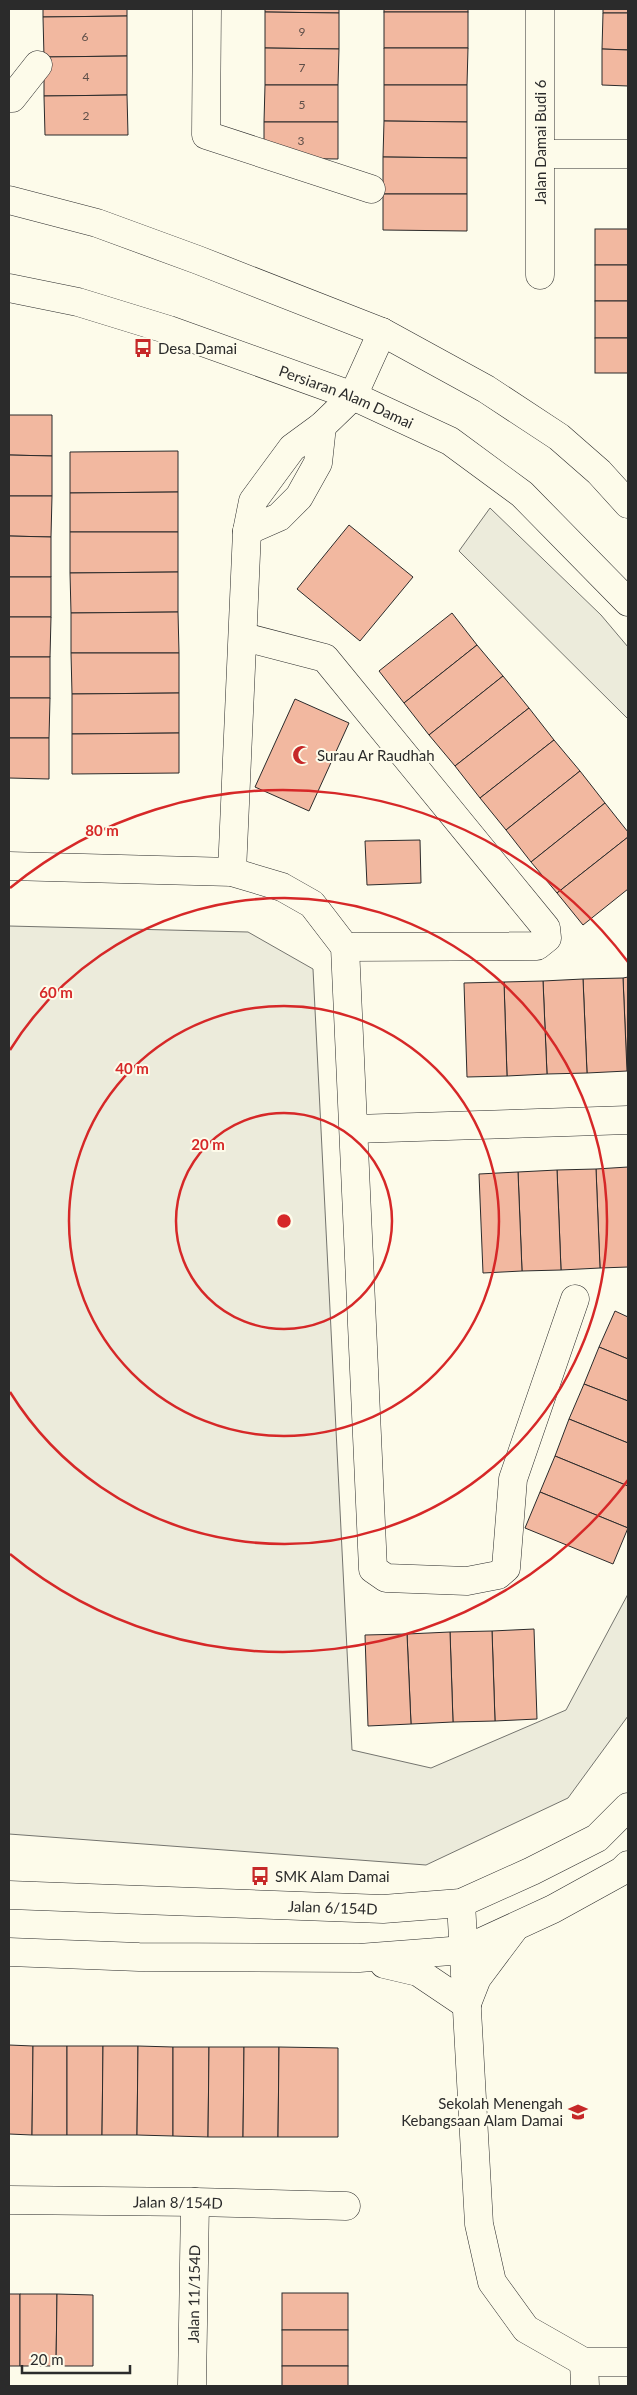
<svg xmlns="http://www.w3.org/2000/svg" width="637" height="2395" font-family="Lato,sans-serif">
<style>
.green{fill:#ecebdb;stroke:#74746e}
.building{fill:#f2b8a0;stroke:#2b2b2b}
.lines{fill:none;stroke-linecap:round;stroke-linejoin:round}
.minor-casing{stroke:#2b2b2b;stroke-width:29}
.minor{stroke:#fdfbea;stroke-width:28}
.ring{fill:none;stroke:#d62828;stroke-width:2.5}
.labels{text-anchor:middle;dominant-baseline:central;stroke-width:4;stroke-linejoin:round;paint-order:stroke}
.number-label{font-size:12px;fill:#5d4e48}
.street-label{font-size:15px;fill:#2b2b2b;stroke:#fdfbea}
.poi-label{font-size:15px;fill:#2b2b2b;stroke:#fdfbea;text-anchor:start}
.centre{fill:#d62828;stroke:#fdfbea;stroke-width:2.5}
.ring-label{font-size:15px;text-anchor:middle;font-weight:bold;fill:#d62828;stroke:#fdfbea;stroke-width:4;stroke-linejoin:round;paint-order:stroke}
</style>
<rect width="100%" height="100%" fill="#fdfbea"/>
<g class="green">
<path d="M490,508L601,615L628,647V719L459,551Z"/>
<path d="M9,926L248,932L313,969L352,1750L431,1768L566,1710L628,1594V1716L568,1798L426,1865L9,1834Z"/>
</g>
<g class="building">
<path d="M43,9H127V16L43,17Z"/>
<path d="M265,9H339V13L265,12Z"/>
<rect x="384" y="9" width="84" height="3"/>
<rect x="603" y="9" width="25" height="4"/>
<path d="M265,12L339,13V49L265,48Z"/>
<rect x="384" y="12" width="84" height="36"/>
<path d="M603,13H628V50L602,49Z"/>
<path d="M127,16V56L44,57L43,17Z"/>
<path d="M265,48L339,49L338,85H265Z"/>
<path d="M384,48H468L467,85H384Z"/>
<path d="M602,49L628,50V86L602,85Z"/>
<path d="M127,56V95L44,96V57Z"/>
<path d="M265,85H338V122H264Z"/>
<path d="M384,85H467V122L384,121Z"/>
<path d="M127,95L128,135H45L44,96Z"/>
<path d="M384,121L467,122V158L383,157Z"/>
<path d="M264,122H338V159L264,158Z"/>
<path d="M383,157L467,158V194H383Z"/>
<path d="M383,194H467V231L383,230Z"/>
<rect x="595" y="229" width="33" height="36"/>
<rect x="595" y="265" width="33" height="36"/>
<rect x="595" y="301" width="33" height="37"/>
<rect x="595" y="338" width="33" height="35"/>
<path d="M9,415H52V456L9,455Z"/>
<path d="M178,451V492L70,493V452Z"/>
<path d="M9,455L52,456V496H9Z"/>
<path d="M178,492V532H70V493Z"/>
<path d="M9,496H52L51,537L9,536Z"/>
<path d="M349,525L413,577L360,641L297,589Z"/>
<path d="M70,532H178V572L70,573Z"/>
<path d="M9,536L51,537V577H9Z"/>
<path d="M178,572V612L71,613L70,573Z"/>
<rect x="9" y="577" width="42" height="40"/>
<path d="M178,612L179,653H71V613Z"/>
<path d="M452,613L477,645L404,703L379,671Z"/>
<path d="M9,617H51L50,657H9Z"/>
<path d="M477,645L503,676L429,735L404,703Z"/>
<path d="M71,653H179V693L72,694Z"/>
<rect x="9" y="657" width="41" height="41"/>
<path d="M503,676L529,708L455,766L429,735Z"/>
<path d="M179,693V733L72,734V694Z"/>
<path d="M9,698H50L49,738H9Z"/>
<path d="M295,699L349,723L309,811L255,787Z"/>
<path d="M529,708L554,740L480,798L455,766Z"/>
<path d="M179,733V773L72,774V734Z"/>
<path d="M9,738H49V779L9,778Z"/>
<path d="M554,740L580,771L506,830L480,798Z"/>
<path d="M580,771L605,803L531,862L506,830Z"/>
<path d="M605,803L628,832V837L557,893L531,862Z"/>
<path d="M628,837V889L583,925L557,893Z"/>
<path d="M420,840L421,883L367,885L365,841Z"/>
<path d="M628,977V1071H627L623,978Z"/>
<path d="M623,978L627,1071L587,1073L583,979Z"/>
<path d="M583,979L587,1073L547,1074L543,981Z"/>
<path d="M543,981L547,1074L507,1076L504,982Z"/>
<path d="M504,982L507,1076L467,1077L464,983Z"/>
<path d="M628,1167V1267L600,1268L596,1169Z"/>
<path d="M596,1169L600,1268L561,1270L557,1170Z"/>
<path d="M557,1170L561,1270L522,1271L518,1172Z"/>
<path d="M518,1172L522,1271L483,1273L479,1174Z"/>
<path d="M615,1311L628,1317V1359L599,1347Z"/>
<path d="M599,1347L628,1359V1401L584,1384Z"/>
<path d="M584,1384L628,1401V1443L569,1419Z"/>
<path d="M569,1419L628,1443V1486L555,1456Z"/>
<path d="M555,1456L628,1486V1528L540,1492Z"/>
<path d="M540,1492L628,1528L613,1564L525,1528Z"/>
<path d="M534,1629L537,1719L495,1721L492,1631Z"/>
<path d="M492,1631L495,1721L453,1722L450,1632Z"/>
<path d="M450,1632L453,1722L411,1724L407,1634Z"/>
<path d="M407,1634L411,1724L368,1726L365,1635Z"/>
<path d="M9,2045L33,2046L32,2135L9,2134Z"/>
<path d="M33,2046H67V2135H32Z"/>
<path d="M67,2046H103L102,2135H67Z"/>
<path d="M103,2046H138L137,2135H102Z"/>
<path d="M138,2046L173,2047V2136L137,2135Z"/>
<path d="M173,2047H209L208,2137L173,2136Z"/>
<path d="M209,2047H244L243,2137H208Z"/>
<path d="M244,2047H279L278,2137H243Z"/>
<path d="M279,2047L338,2048V2137H278Z"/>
<rect x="282" y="2293" width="66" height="37"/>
<rect x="9" y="2294" width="11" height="72"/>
<path d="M20,2294H57L56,2366H20Z"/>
<path d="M57,2294L93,2295V2366H56Z"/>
<rect x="282" y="2330" width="66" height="36"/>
<rect x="282" y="2366" width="66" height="20"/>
</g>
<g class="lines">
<g class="minor-casing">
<g id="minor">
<path d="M207,9L206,135L371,189"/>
<path d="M9,98H12L38,65"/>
<path d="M541,154H628"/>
<path d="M9,200L97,223L198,260L382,332L486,389L559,437L599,472L628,504"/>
<path d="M540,275V9"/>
<path id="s1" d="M9,288L78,302L169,330L353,396L450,441L522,494L628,602"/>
<path d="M247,531L279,517L299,497L318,463L322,426"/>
<path d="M244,637L325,658L546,928L547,938L537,946L345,947"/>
<path d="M9,866L232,872L282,887L312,904L345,947L373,1569L386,1578L467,1581L498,1575L506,1568L513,1479L575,1299"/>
<path d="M232,872L247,531L253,501L292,448L322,426L353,396L382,332"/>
<path d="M355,1129L628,1120"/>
<path id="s2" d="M9,1895L383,1909L461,1903L532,1871L597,1838L628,1807"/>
<path d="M461,1903L479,2224L492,2282L526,2329L584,2362H628"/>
<path d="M9,1952L139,1957L359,1958L464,1950L553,1909L622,1871L628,1865"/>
<path d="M384,1964L418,1972L467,2005"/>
<path d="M468,2001L477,1978L513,1930"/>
<path id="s3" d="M9,2200L195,2202L346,2206"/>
<path d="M584,2362L585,2386"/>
<path id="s4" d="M192,2386L195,2202"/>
</g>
</g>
<use href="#minor" class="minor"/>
</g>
<g class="ring">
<circle cx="284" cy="1221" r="108"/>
<circle cx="284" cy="1221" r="215"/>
<path d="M10 1050A323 323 0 1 1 10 1392"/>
<path d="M628 1480A431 431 0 0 1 10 1554M10 888A431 431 0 0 1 628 962"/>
</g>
<defs>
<g id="bus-bare" transform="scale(1.5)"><path d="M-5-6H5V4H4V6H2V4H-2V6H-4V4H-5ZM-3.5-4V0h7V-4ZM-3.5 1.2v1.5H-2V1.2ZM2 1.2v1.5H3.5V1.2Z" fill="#c62828" stroke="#fdfbea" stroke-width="2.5" paint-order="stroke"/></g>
<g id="mosque-bare" transform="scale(1.5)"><path d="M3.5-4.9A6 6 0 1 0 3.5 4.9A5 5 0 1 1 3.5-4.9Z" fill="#c62828" stroke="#fdfbea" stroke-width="2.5" paint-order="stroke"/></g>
<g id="school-bare" transform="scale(1.5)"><path d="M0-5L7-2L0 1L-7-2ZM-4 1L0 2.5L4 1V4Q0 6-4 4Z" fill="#c62828" stroke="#fdfbea" stroke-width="2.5" paint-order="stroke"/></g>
</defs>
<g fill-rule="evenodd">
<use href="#bus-bare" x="143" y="348"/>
<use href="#mosque-bare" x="302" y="755"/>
<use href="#bus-bare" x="260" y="1876"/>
<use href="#school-bare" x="578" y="2112"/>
</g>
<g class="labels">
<g class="number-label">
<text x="302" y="31">9</text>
<text x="85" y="36">6</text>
<text x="302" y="67">7</text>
<text x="86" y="76">4</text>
<text x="302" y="104">5</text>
<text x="86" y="115">2</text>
<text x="301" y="140">3</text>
</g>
<g class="street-label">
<text transform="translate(540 142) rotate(-90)">Jalan Damai Budi 6</text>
<text stroke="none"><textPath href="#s1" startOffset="355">Persiaran Alam Damai</textPath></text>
<text stroke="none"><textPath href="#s2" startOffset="324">Jalan 6/154D</textPath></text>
<text stroke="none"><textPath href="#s3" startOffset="169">Jalan 8/154D</textPath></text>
<text stroke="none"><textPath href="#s4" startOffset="92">Jalan 11/154D</textPath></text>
</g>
<g class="poi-label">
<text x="158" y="348">Desa Damai</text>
<text x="317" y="755">Surau Ar Raudhah</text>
<text x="275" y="1876">SMK Alam Damai</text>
<text x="563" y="2103" text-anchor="end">Sekolah Menengah<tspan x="563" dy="17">Kebangsaan Alam Damai</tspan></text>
</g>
</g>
<circle cx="284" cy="1221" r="8" class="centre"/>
<g class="ring-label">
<text x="102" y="836">80 m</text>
<text x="56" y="998">60 m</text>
<text x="132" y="1074">40 m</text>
<text x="208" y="1150">20 m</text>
</g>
<rect width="637" height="2395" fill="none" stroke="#2b2b2b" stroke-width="20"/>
<path d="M22 2365v8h108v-8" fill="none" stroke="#2b2b2b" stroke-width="2.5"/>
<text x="30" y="2365" font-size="15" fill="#2b2b2b" stroke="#fdfbea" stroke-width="4" paint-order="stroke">20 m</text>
</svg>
